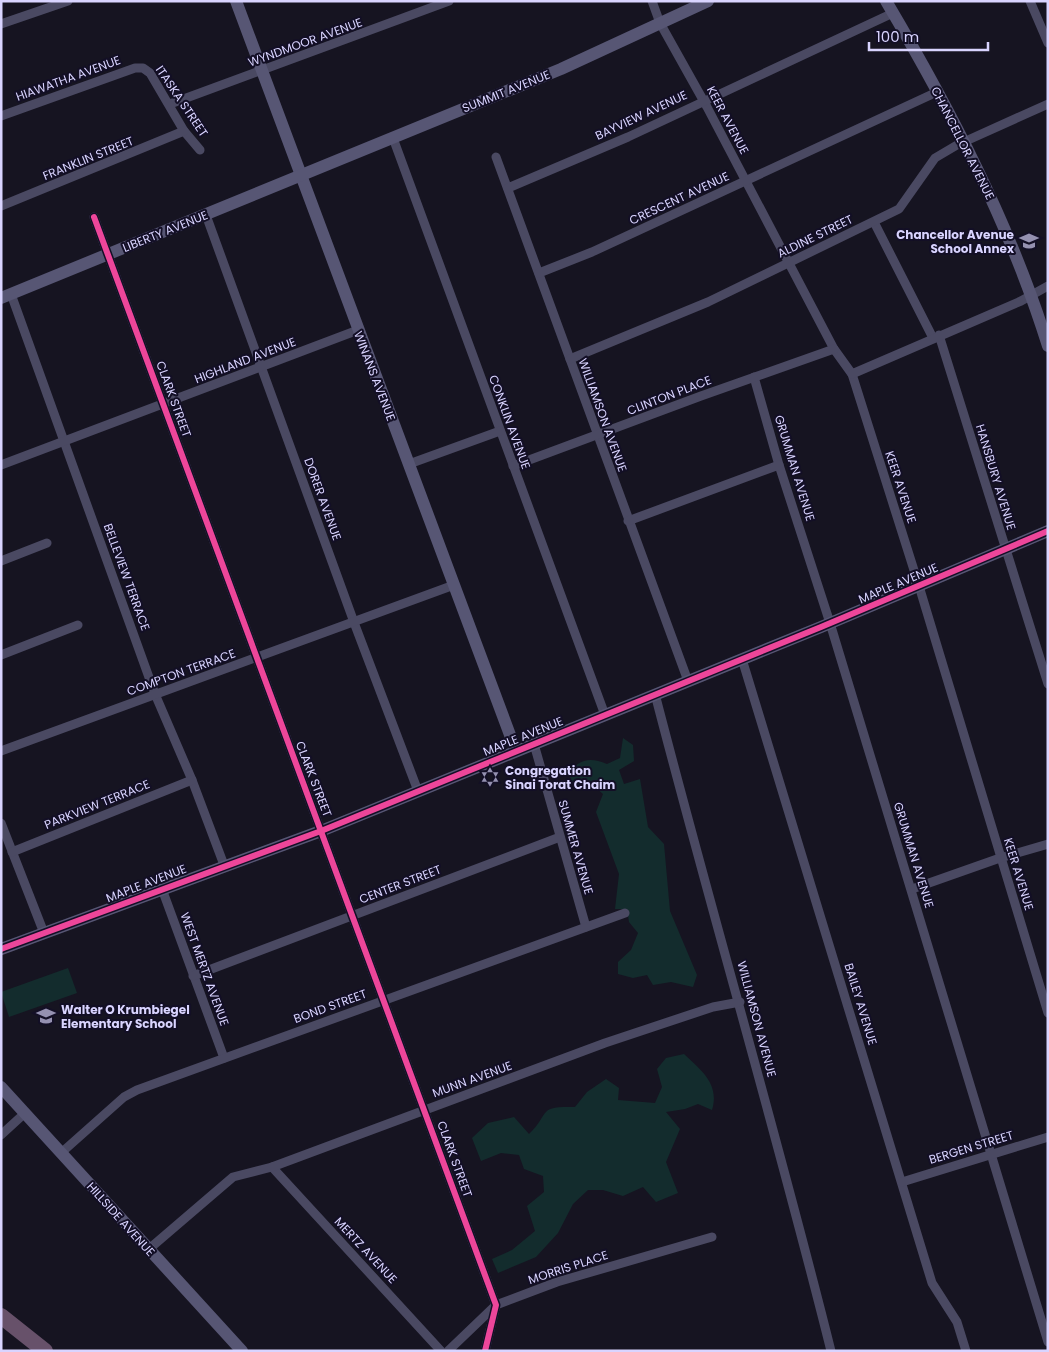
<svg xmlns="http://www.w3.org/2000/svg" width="1049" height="1352" font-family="Poppins,sans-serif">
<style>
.green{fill:#132c2d}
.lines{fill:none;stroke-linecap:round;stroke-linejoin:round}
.street{stroke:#4a4962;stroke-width:9}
.secondary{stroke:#575674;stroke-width:12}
.highway{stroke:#67516a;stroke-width:16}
.cycleway-casing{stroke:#130f26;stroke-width:9}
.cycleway{stroke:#ed469a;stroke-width:6}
.labels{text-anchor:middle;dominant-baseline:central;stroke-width:4;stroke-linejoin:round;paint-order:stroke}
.street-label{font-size:12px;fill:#d9d4ff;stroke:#130f26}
.poi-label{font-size:12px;font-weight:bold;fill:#d9d4ff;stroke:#130f26;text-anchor:start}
</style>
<rect width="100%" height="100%" fill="#161421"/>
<g class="green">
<path d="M623,738L633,745L634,761L619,770L624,784L640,779L648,827L664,844L670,911L697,975L693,987L671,982L653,985L647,975L633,978L618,974V962L631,950L638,933L629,922L627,909H615L619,874L596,812L603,794L594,786L574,787L568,772C581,759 590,757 607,764L620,758Z"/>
<path d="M68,968L77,993L9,1017L1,992Z"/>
<path d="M684,1054C701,1070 720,1084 712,1110L698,1104L685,1109L666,1112L680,1129L666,1162L678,1193L656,1202L643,1187L623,1196L603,1190H588L573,1204L558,1233L536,1257L498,1273L492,1259L512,1250L535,1231L527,1206L544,1192L543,1176L524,1169L519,1155L501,1153L481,1161L472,1138L488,1123L514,1117L529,1134C551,1113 536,1106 575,1107L587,1092L606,1079L619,1088L618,1100L655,1103L662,1087L657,1069L666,1058Z"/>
</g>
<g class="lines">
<g class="street">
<path d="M652,1L660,23L707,107L834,349L852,374L919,586L1048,1013"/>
<path d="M1030,1L1048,43"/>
<path d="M1,24L68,1"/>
<path d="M170,104L449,1"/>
<path d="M1,116L135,68H143L150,73L184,131L200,150"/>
<path d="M393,138L605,715"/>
<path d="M496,157L688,681"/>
<path d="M508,188L628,137L893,13"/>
<path d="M1,206L184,131"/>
<path d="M206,215L355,625L418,791"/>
<path d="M94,217L496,1305L485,1351"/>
<path d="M874,222L933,338"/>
<path d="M539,273L592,252L937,92"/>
<path d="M11,294L155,694L192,780L224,865"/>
<path d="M939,335L1048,684"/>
<path d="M570,359L708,302L899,209L935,158L957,145L1048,104"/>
<path d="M852,374L1021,301L1048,286"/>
<path d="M754,377L779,465L830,623L1048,1342"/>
<path d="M409,464L500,431"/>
<path d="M1,465L358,330"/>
<path d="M513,466L701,396L834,349"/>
<path d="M628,521L779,465"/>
<path d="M1,561L47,543"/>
<path d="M1,655L78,625"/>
<path d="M742,659L932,1283L957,1322L966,1351"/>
<path d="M655,694C712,914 776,1131 831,1351"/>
<path d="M534,744L586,927"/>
<path d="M1,751L454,585"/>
<path d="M1,823L44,933"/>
<path d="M12,852L192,780"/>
<path d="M162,889L224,1058"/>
<path d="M912,889L1000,858L1048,844"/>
<path d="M193,976L560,837"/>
<path d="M1,1135L25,1113"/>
<path d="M61,1153L124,1097L137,1090L625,913"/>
<path d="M272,1167L441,1351"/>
<path d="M902,1182L1048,1137"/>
<path d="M149,1249L233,1177L272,1167L605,1043L713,1007L740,1002"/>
<path d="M448,1351L496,1305L557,1282L712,1237"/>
</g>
<g class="secondary">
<path d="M236,1L516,751"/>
<path d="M886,1C951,111 1010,224 1048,346"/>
<path d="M1,298L561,69L708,1"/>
<path d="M1,949L321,831L821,627L1048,531"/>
<path d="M1,1087L242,1351"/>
</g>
<path class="highway" d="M1,1316L45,1351"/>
<g class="cycleway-casing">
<g id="cycleway">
<path d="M94,217L496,1305L485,1351"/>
<path d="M1,949L321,831L821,627L1048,531"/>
</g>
</g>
<use href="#cycleway" class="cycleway"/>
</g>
<defs>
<g id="school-bare" transform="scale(1.5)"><path d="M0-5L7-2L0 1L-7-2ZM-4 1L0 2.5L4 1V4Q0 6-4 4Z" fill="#9591b1" stroke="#130f26" stroke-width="2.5" paint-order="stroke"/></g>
<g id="synagogue-bare" transform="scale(1.5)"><path d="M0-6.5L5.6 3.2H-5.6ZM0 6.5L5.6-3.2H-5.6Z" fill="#9591b1" stroke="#130f26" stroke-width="2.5" paint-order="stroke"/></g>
</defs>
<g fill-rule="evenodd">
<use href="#school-bare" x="1029" y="241"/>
<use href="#synagogue-bare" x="490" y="777"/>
<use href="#school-bare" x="46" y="1016"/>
</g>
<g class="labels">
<g class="street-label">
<text transform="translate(305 42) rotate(-20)">WYNDMOOR AVENUE</text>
<text transform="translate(68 78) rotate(-20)">HIAWATHA AVENUE</text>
<text transform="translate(506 91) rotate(-22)">SUMMIT AVENUE</text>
<text transform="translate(182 101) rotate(56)">ITASKA STREET</text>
<text transform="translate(641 115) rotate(-25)">BAYVIEW AVENUE</text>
<text transform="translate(728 120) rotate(62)">KEER AVENUE</text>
<text transform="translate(963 143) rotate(63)">CHANCELLOR AVENUE</text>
<text transform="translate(88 158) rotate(-22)">FRANKLIN STREET</text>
<text transform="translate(679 198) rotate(-25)">CRESCENT AVENUE</text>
<text transform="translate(165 231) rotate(-22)">LIBERTY AVENUE</text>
<text transform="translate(815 236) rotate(-26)">ALDINE STREET</text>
<text transform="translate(245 360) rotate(-21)">HIGHLAND AVENUE</text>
<text transform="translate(375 376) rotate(69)">WINANS AVENUE</text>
<text transform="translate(669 395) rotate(-21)">CLINTON PLACE</text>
<text transform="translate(174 399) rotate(70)">CLARK STREET</text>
<text transform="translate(603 415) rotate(70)">WILLIAMSON AVENUE</text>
<text transform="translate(510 422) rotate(70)">CONKLIN AVENUE</text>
<text transform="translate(795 468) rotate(73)">GRUMMAN AVENUE</text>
<text transform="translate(996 477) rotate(73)">HANSBURY AVENUE</text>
<text transform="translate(901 487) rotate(72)">KEER AVENUE</text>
<text transform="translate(323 499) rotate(70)">DORER AVENUE</text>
<text transform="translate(127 577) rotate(70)">BELLEVIEW TERRACE</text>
<text transform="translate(898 583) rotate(-23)">MAPLE AVENUE</text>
<text transform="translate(181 672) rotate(-20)">COMPTON TERRACE</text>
<text transform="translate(523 736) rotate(-22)">MAPLE AVENUE</text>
<text transform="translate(314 779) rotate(69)">CLARK STREET</text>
<text transform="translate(97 804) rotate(-22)">PARKVIEW TERRACE</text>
<text transform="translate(576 847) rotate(74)">SUMMER AVENUE</text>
<text transform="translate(914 855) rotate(73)">GRUMMAN AVENUE</text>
<text transform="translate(1019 874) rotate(73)">KEER AVENUE</text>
<text transform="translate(146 883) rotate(-21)">MAPLE AVENUE</text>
<text transform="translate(400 884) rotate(-21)">CENTER STREET</text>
<text transform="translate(205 969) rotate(70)">WEST MERTZ AVENUE</text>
<text transform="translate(861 1004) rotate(73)">BAILEY AVENUE</text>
<text transform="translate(330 1006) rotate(-20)">BOND STREET</text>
<text transform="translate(757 1019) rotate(75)">WILLIAMSON AVENUE</text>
<text transform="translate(472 1079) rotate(-20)">MUNN AVENUE</text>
<text transform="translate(971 1147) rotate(-17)">BERGEN STREET</text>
<text transform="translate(455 1159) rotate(70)">CLARK STREET</text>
<text transform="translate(121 1219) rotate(48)">HILLSIDE AVENUE</text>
<text transform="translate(366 1250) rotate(47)">MERTZ AVENUE</text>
<text transform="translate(568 1267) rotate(-18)">MORRIS PLACE</text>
</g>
<g class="poi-label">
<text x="1014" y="234" text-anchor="end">Chancellor Avenue<tspan x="1014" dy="14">School Annex</tspan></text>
<text x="505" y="770">Congregation<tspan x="505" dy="14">Sinai Torat Chaim</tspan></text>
<text x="61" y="1009">Walter O Krumbiegel<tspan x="61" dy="14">Elementary School</tspan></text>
</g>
</g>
<rect width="1049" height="1352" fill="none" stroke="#d9d4ff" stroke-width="5"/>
<path d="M869 42v8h119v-8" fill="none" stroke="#d9d4ff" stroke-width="2.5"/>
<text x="876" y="42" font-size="15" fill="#d9d4ff" stroke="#130f26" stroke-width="4" paint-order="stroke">100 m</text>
</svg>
